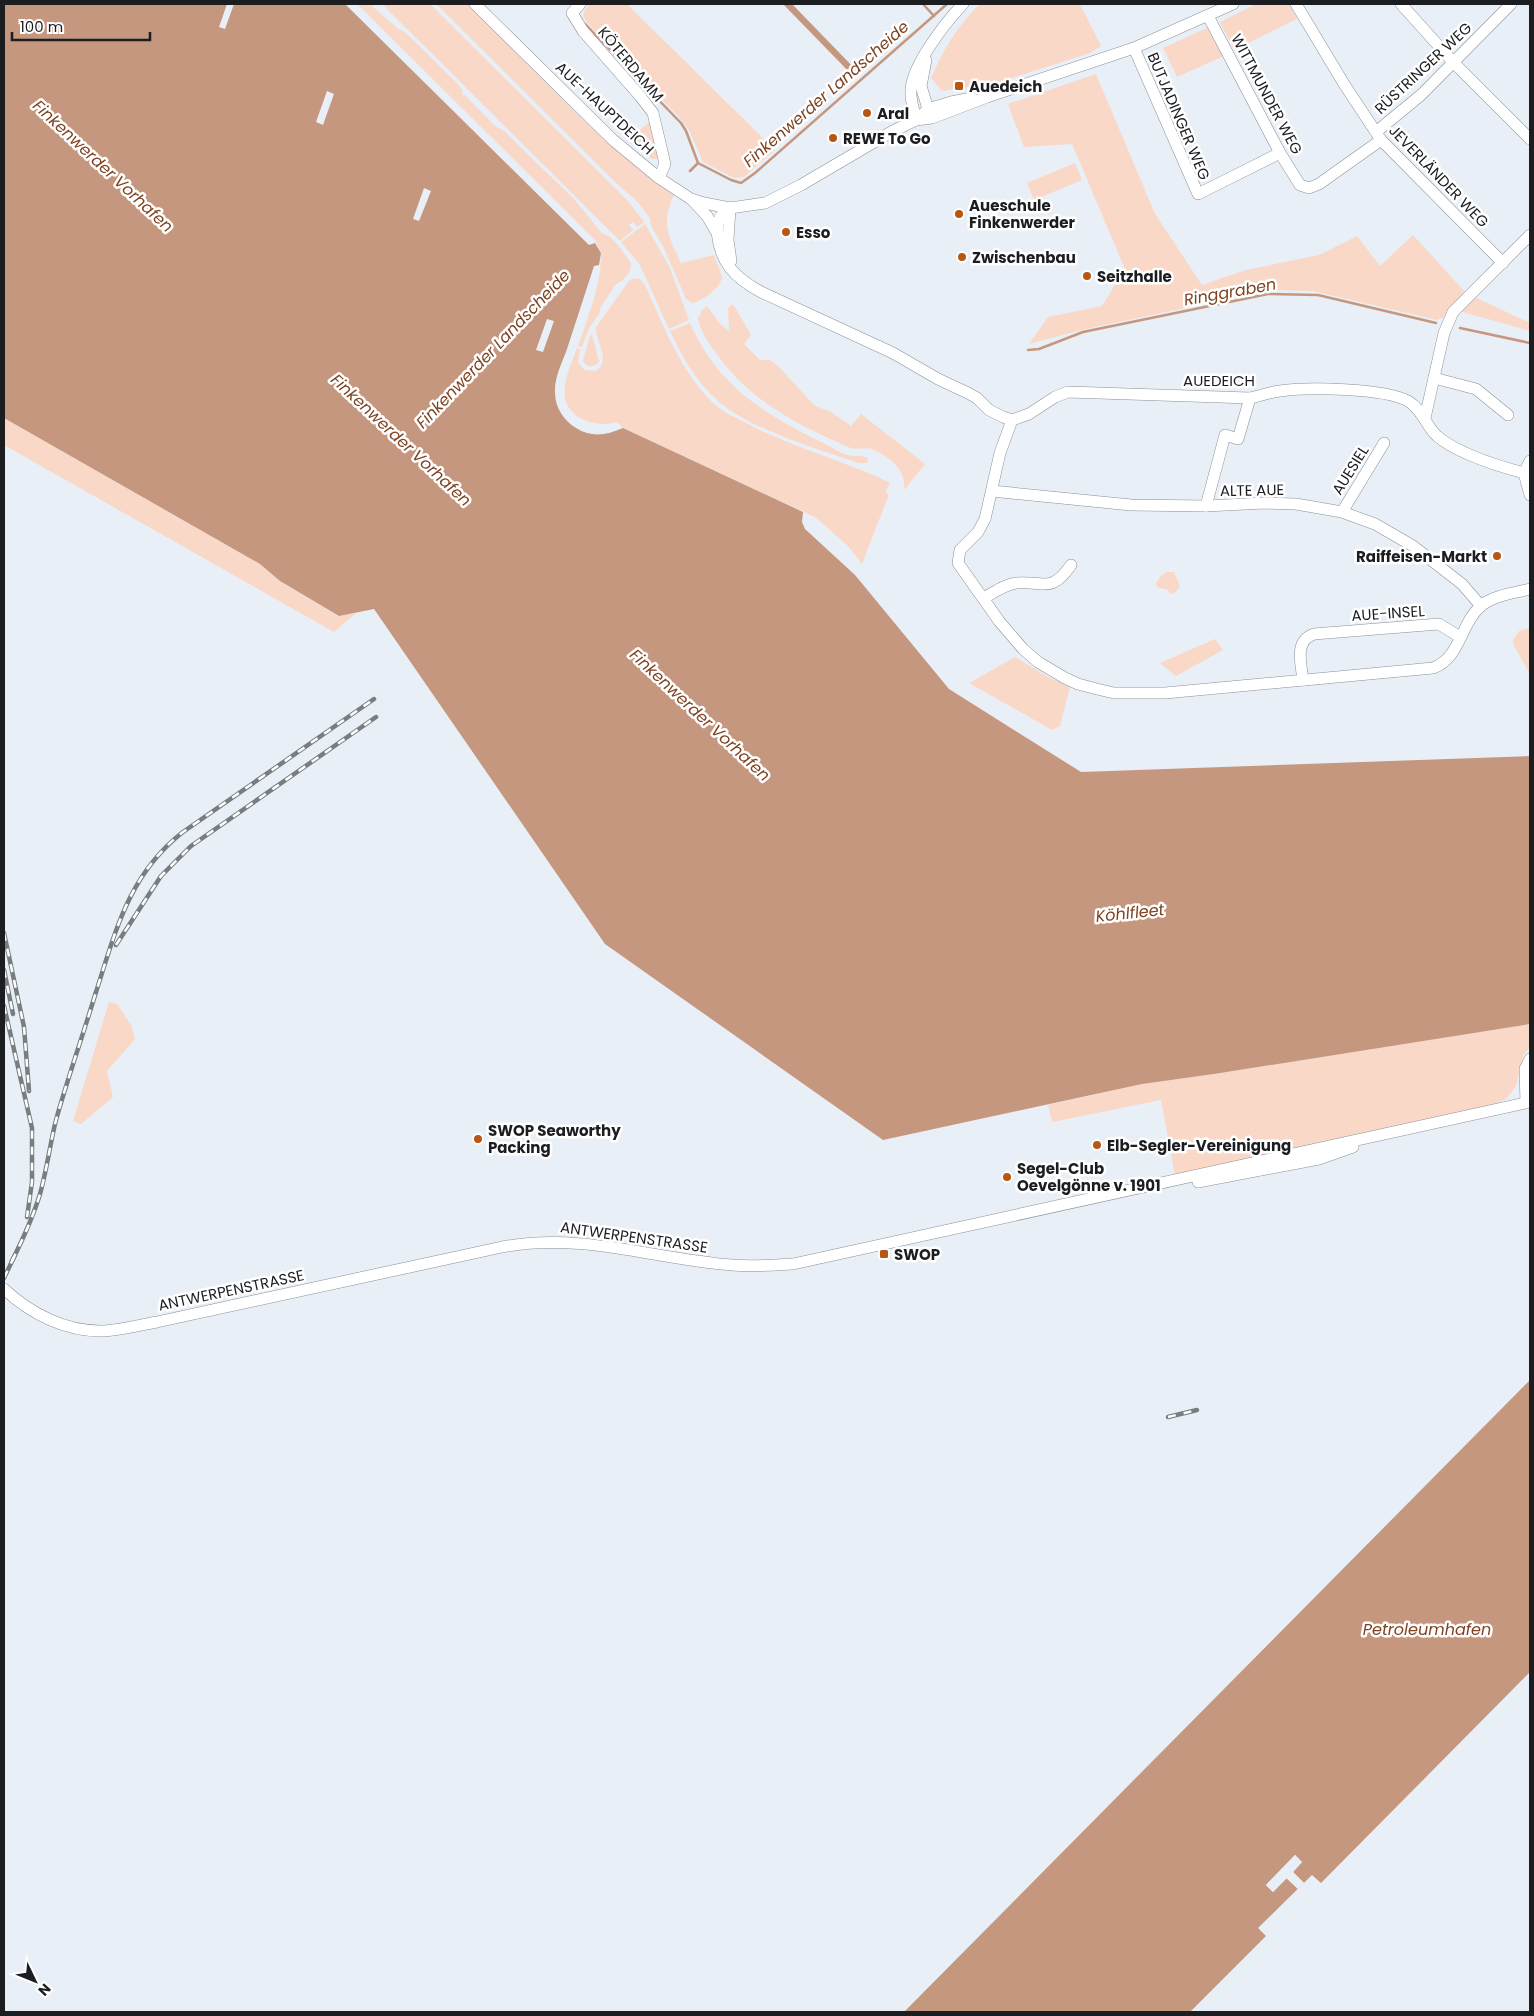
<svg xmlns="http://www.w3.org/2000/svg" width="1534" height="2016" font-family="Poppins,sans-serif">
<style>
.green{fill:#fad8c7}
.water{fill:#c5977f;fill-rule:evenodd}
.pier{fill:#e8eff6;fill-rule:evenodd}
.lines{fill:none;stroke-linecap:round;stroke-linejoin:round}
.stream{stroke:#c5977f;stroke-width:2.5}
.minor-casing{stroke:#8a9097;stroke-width:12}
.minor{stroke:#fff;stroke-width:11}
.rail-casing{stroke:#787d81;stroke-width:4.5}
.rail{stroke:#fff;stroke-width:2.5;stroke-dasharray:8;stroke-linecap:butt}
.poi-dot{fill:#b75615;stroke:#fff;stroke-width:2}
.labels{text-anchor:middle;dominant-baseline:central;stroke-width:5;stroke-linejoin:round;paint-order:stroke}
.street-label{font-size:15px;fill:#1b1d20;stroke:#fff}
.poi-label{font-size:15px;font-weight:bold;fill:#1b1d20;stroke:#fff;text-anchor:start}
.water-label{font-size:16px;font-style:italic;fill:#7e4220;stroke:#fff}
</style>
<rect width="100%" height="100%" fill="#e8eff6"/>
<g class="green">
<path d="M357,4H370L397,28L406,33L458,84L463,92L462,95H465L495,126L504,131L573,198L602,233L610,237L618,245L631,263L630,271L623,280L616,284L601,307L599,314L589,328L582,347L578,346C588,318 601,284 601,255C601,250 597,245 595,240Z"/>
<path d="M382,4H430L629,202L644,222L637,227L633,222L629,225L633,230L620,241Z"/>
<path d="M436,4H468C532,67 600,144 674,195C660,224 669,237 681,263L714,255L722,277C721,287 703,301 693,303L686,299L664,248L651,226L650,219L639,203L613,180Z"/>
<path d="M588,4H627L775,150L744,177L734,178L703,162L689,130L679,117L587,23L583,15Z"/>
<path d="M980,4H1080L1101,46L1090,53L1000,82L942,91L931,78C943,51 958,24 980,4Z"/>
<path d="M1256,4H1289L1297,19L1234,50L1220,22Z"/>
<path d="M1209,27L1224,56L1177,77L1163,48Z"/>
<path d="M1096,74L1155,214L1202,285L1246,270L1319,255L1357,236L1380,266L1413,235L1466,293L1530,323V331L1459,311L1437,320L1313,291L1270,290L1086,329L1029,344L1048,317L1102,306L1125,269L1072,144L1024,147L1008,104Z"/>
<path d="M650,122L659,157L657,159H652L629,138Z"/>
<path d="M1075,163L1082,180L1034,200L1027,183Z"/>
<path d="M645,224L670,268L689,320L669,329L640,265L621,242Z"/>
<path d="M634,278L640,279L645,285C664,327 680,370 713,403C722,412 735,417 746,423C792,448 843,460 890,483L885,493L889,494L862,564L847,545L815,517L623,428L617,422C599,428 569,420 565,398C562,382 572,363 577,348L580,349L578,363L585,370L596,371C612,360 595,342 596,327L629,281Z"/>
<path d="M733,304L751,335L744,344L760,360H770L778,366L815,406L831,412L851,426L861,414L925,464L904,490C907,471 891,458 874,450C867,446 857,451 848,447C795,424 747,399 714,350C707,341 700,330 698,319L702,310L707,306L720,324L729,331L728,308Z"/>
<path d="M690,323C720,390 767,415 829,446C835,449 841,453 847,455C854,457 862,454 868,459L867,463H858C817,449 750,429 718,401C696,382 682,356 670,331Z"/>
<path d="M592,335L599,361L597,364L590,367L584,363L583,360L590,336Z"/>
<path d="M4,418L260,564L280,581L338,616L356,613L334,632L4,445Z"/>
<path d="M1167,572H1174L1180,586L1175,593L1171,594L1168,590L1157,587L1156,583L1161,576Z"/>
<path d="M1530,628V674L1514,646L1513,640L1519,631Z"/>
<path d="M1215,639L1223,650L1176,676L1160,663Z"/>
<path d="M1015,657L1046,676L1070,687L1060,726L1052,730L969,683Z"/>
<path d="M109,1002L117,1004L131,1025L135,1039L107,1071L113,1097L81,1124L73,1121Z"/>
<path d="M1530,1024V1047L1523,1056L1516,1086L1506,1099L1483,1109L1175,1176L1161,1100L1052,1122L1048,1105L1142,1084L1214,1074Z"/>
</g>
<g class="water">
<path d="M4,4H345L589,245L595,243L601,253L599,265L594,266C585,294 576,321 567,349C562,363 554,378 555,393C555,407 564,421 576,428C592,438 607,435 623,428L803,512L802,522L805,529L855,575L949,689L1081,772L1530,756V1024L1214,1074L1142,1084L883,1140L605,944L374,609L339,616L280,581L260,564L4,418Z"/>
<path d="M783,4H792L858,72L854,77Z"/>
<path d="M1530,1380V1672L1321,1883L1312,1875L1258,1928L1266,1936L1190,2012H904ZM1295,1855L1302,1862L1293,1872L1304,1883L1298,1889L1287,1878L1273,1892L1266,1885Z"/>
</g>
<g class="pier">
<path d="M227,4H234L225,29L219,27Z"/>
<path d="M327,91L334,94L323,125L316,122Z"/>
<path d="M424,188L431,191L419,221L413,219Z"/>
<path d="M547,319L554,321L543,352L536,350Z"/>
<path d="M1295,1855L1302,1862L1293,1872L1304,1883L1298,1889L1286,1878L1273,1892L1266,1885ZM1295,1858L1298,1862L1290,1872L1301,1883L1298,1886L1286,1876L1273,1888L1269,1884Z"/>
</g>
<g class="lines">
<g class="stream">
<path d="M923,4L934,16"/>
<path d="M585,24L681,123L686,131L698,163"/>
<path d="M690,171L698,163L731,180L741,183L755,173L947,4"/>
<path d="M1460,328L1530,343"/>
<path d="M1028,350L1039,349L1083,332L1268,294L1318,295L1436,323"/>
</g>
<g class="minor-casing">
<g id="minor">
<path d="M475,4L613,140L659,178L691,199L704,203L730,208L765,203L801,185L893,131L916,120L932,118L987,97L1134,48L1233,4"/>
<path d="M580,4L572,13L583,31L640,96L653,113L665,164L659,178"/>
<path d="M1296,4L1344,84L1381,140L1503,263"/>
<path d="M1401,4L1454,63L1530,139"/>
<path d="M1208,16L1280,153L1300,185L1309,188L1319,184L1381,140"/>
<path d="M1134,48L1198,194L1280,153"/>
<path d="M926,60L921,86L928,109"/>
<path d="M916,120C914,110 910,100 911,90C912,65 946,22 963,4"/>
<path d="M916,120L928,109L951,102L972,98"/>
<path d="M1376,132L1421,95L1511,4"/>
<path d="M692,200L707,216L717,233"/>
<path d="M730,208C709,218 718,252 730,268C738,278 750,286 761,292L893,353L938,379L968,393L977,398L989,410L1003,417L1012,420L1029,414L1055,397L1068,392L1250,398C1260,396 1270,392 1280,391C1308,387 1384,388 1408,401C1422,409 1426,426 1437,436C1458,454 1498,466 1524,473"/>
<path d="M730,208L728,240L731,261"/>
<path d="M1434,378L1476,389L1508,415"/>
<path d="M1425,418L1444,333L1453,312L1530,235"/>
<path d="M1012,420L1000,453L985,519L978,532L960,550L958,563L999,621L1023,649L1038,662L1065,678L1078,684L1097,689L1114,693H1165L1433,668C1461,658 1460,623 1482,605C1495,595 1515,593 1530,589"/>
<path d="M1524,473L1530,495"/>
<path d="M1524,473L1530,461"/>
<path d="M992,491L1131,505L1206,506L1265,503L1296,504L1342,512L1375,524L1413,546L1462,584L1481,606"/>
<path d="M1206,506L1225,435L1238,439L1250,398"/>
<path d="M1342,512L1384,443"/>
<path d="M984,598C994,592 1004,585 1016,583C1044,580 1050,595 1071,565"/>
<path d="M1303,680C1301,663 1294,641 1314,634L1439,624L1460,637"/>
<path d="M1526,1102L1525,1069L1530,1059"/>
<path d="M1198,1182L1319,1159L1353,1147"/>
<path d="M4,1289C31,1314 66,1332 104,1331C122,1330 140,1325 157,1322L502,1247C583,1232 653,1259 732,1265C752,1267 772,1265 793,1264L1530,1102"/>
</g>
</g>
<use href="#minor" class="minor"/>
<g class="rail-casing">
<g id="rail">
<path d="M4,933L24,1027L29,1091"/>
<path d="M116,945L161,876L191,846L376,717"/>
<path d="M4,970L13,1014"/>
<path d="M4,1006L32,1128V1182L27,1217"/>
<path d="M12,1261C23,1239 33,1217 40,1194C47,1169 50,1144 56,1120C68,1077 83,1035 96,992C116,930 129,874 183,832L374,699"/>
<path d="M4,1278L15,1255"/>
<path d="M1168,1417L1197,1410"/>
</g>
</g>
<use href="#rail" class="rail"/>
</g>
<g class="poi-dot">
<rect x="954" y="81" width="10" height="10" rx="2.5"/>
<circle cx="867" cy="113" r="5"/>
<circle cx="833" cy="138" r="5"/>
<circle cx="959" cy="214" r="5"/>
<circle cx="786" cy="232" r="5"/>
<circle cx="962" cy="257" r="5"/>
<circle cx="1087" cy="276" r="5"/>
<circle cx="1497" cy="556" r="5"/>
<circle cx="478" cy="1139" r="5"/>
<circle cx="1097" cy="1145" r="5"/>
<circle cx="1007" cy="1177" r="5"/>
<rect x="879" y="1249" width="10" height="10" rx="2.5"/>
</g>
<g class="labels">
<g class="street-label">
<text transform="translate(631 64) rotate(50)">KÖTERDAMM</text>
<text transform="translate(1423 68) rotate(-43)">RÜSTRINGER WEG</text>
<text transform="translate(1267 94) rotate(62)">WITTMUNDER WEG</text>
<text transform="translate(605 108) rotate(43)">AUE-HAUPTDEICH</text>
<text transform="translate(1179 116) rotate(67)">BUTJADINGER WEG</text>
<text transform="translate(1439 176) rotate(46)">JEVERLÄNDER WEG</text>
<text x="1219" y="380">AUEDEICH</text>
<text transform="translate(1350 470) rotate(-58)">AUESIEL</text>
<text transform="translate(1252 490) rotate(-1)">ALTE AUE</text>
<text transform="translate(1388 613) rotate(-4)">AUE-INSEL</text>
<text transform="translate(634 1237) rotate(8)">ANTWERPENSTRASSE</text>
<text transform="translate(231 1290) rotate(-12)">ANTWERPENSTRASSE</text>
</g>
<g class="poi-label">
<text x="969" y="86">Auedeich</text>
<text x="877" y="113">Aral</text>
<text x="843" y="138">REWE To Go</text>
<text x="969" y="205">Aueschule<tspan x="969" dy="17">Finkenwerder</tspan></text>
<text x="796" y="232">Esso</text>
<text x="972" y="257">Zwischenbau</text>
<text x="1097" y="276">Seitzhalle</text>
<text x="1487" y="556" text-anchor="end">Raiffeisen-Markt</text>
<text x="488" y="1130">SWOP Seaworthy<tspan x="488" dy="17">Packing</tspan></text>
<text x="1107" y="1145">Elb-Segler-Vereinigung</text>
<text x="1017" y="1168">Segel-Club<tspan x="1017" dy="17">Oevelgönne v. 1901</tspan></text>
<text x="894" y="1254">SWOP</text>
</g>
<g class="water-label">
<text transform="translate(826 94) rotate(-41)">Finkenwerder Landscheide</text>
<text transform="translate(103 166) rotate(43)">Finkenwerder Vorhafen</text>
<text transform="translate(1230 292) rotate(-10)">Ringgraben</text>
<text transform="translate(493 349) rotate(-46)">Finkenwerder Landscheide</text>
<text transform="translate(401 440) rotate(43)">Finkenwerder Vorhafen</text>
<text transform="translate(700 715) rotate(43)">Finkenwerder Vorhafen</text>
<text transform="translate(1130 913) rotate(-6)">Köhlfleet</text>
<text x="1427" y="1629">Petroleumhafen</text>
</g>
</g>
<rect width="1534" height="2016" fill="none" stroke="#1b1d20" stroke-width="10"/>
<g transform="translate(35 1981) rotate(133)" stroke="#ffffff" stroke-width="4" paint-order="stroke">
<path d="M0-4L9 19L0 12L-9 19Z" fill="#1b1d20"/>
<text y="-8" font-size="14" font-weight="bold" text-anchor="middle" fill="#1b1d20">N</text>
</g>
<path d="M12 32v8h138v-8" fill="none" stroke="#1b1d20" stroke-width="2.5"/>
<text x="20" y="32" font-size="15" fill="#1b1d20" stroke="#ffffff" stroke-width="4" paint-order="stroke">100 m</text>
</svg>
